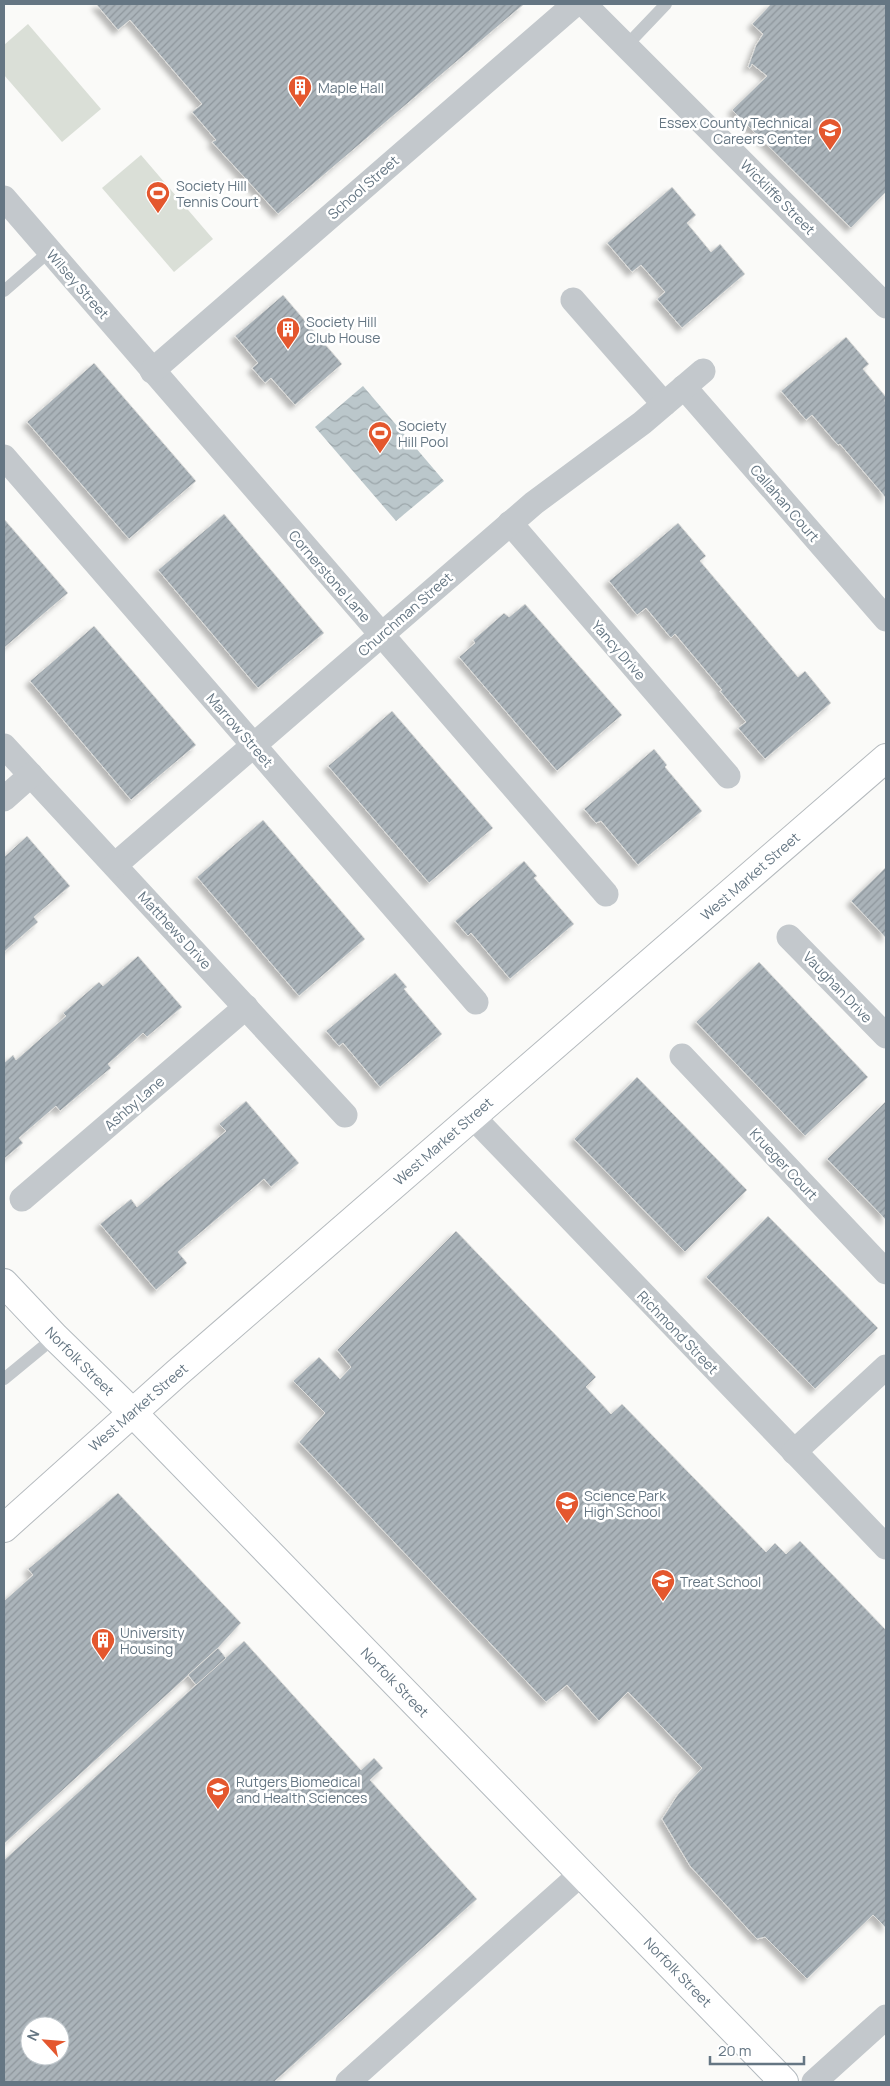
<svg xmlns="http://www.w3.org/2000/svg" width="890" height="2086" font-family="Manrope,sans-serif">
<style>
.grass{fill:#dadfd7}
.water{fill:url(#water-waves)}
.building{fill:url(#building-hatch);stroke:#dcdcda;fill-rule:evenodd;filter:url(#shadow)}
.lines{fill:none;stroke-linecap:round;stroke-linejoin:round}
.secondary-casing{stroke:#b3babf;stroke-width:30}
.primary-casing{stroke:#b5babe;stroke-width:30}
.service{stroke:#c3c8cc;stroke-width:12}
.minor{stroke:#c3c8cc;stroke-width:25}
.secondary{stroke:#fff;stroke-width:28}
.primary{stroke:#fff;stroke-width:28}
.labels{text-anchor:middle;dominant-baseline:central;stroke-width:5;stroke-linejoin:round;paint-order:stroke}
.poi-label{font-size:14px;fill:#657683;stroke:#fff;text-anchor:start}
.street-label{font-size:14px;fill:#657683;stroke:#fff}
</style>
<defs>
<pattern id="water-waves" width="16" height="10" patternUnits="userSpaceOnUse" patternTransform="scale(1.25)"><rect width="16" height="10" fill="#bbc7cb"/><path d="M0 5q4-4 8 0t8 0" fill="none" stroke="#9ca6aa"/></pattern>
<pattern id="building-hatch" width="6" height="6" patternUnits="userSpaceOnUse" patternTransform="scale(1.25)"><rect width="6" height="6" fill="#aab3b9"/><path d="M-1 1l2-2M0 6l6-6M5 7l2-2" fill="none" stroke="#8e969c"/></pattern>
<filter id="shadow"><feDropShadow dx="-4.5" dy="4.5" stdDeviation="2.5" flood-color="#0004"/></filter>
</defs>
<rect width="100%" height="100%" fill="#fafaf8"/>
<g class="grass">
<path d="M28,24L101,109L62,142L4,75V45Z"/>
<path d="M141,155L213,239L174,272L102,188Z"/>
</g>
<path class="water" d="M363,386L444,481L396,521L315,427Z"/>
<g class="building">
<path d="M96,4H524L278,214L212,142L216,140L192,112L202,104L130,20L118,30Z"/>
<path d="M771,4H886V192L851,228L732,110L767,76L752,64L750,68L748,67L756,45L763,34L752,24Z"/>
<path d="M672,187L696,215L687,223L711,252L720,244L745,274L682,328L657,299L665,292L641,265L632,272L607,243Z"/>
<path d="M283,295L342,364L295,405L271,378L265,383L252,368L258,363L235,336Z"/>
<path d="M846,337L869,364L863,369L886,397L885,401L886,403V498L840,444L838,445L812,415L806,420L781,391Z"/>
<path d="M94,363L196,481L129,539L27,422Z"/>
<path d="M224,514L324,633L258,688L158,570Z"/>
<path d="M4,519L68,593L4,648Z"/>
<path d="M678,523L706,556L700,561L798,677L805,671L831,703L765,759L738,728L746,722L720,691L722,690L675,634L671,638L646,608L637,615L609,581Z"/>
<path d="M525,604L622,715L557,771L459,657L475,643L473,640L504,613L509,617Z"/>
<path d="M94,626L196,745L131,800L30,681Z"/>
<path d="M392,711L493,828L429,883L328,766Z"/>
<path d="M654,749L667,765L665,767L702,811L638,865L601,821L596,823L584,809Z"/>
<path d="M263,820L365,939L299,996L197,877Z"/>
<path d="M27,836L70,886L34,917L38,922L4,952V857Z"/>
<path d="M524,861L537,876L534,878L574,924L510,979L471,933L468,936L455,921Z"/>
<path d="M886,867V938L851,901Z"/>
<path d="M138,956L182,1007L147,1037L143,1033L108,1064L111,1068L60,1111L56,1106L19,1138L23,1143L4,1159V1063L13,1055L16,1060L66,1016L63,1013L99,982L103,986Z"/>
<path d="M759,962L868,1077L805,1136L696,1022Z"/>
<path d="M395,973L407,987L404,989L442,1034L380,1087L343,1043L339,1046L326,1031Z"/>
<path d="M637,1077L747,1190L685,1252L574,1139Z"/>
<path d="M246,1101L299,1163L271,1187L264,1179L178,1252L187,1263L156,1290L100,1224L131,1199L137,1207L226,1131L219,1124Z"/>
<path d="M886,1101V1220L827,1159Z"/>
<path d="M768,1216L878,1328L815,1389L706,1277Z"/>
<path d="M456,1231L596,1377L586,1387L611,1414L622,1404L766,1552L775,1543L786,1554L800,1541L886,1630V1928L873,1915L807,1979L765,1937L757,1939L690,1866L662,1819L678,1794L702,1768L628,1692L599,1721L567,1685L546,1702L299,1442L325,1413L293,1381L319,1357L340,1379L351,1367L337,1350Z"/>
<path d="M118,1493L241,1623L218,1648L4,1844V1601L33,1575L28,1569Z"/>
<path d="M244,1641L361,1770L374,1758L383,1768L370,1780L477,1899L274,2082H4V1860ZM30,2026H60V2056H30Z"/>
<path d="M218,1648L226,1658L196,1685L188,1675Z"/>
</g>
<g class="lines">
<g class="secondary-casing">
<path id="secondary" d="M4,1283L55,1337L132,1412L784,2082"/>
</g>
<g class="primary-casing">
<path id="primary" d="M4,1528L177,1373L886,758"/>
</g>
<g class="service">
<path d="M626,46L666,4"/>
<path d="M4,291L50,251"/>
<path d="M4,1379L55,1337"/>
</g>
<g class="minor">
<path d="M584,4L886,306"/>
<path d="M4,198L606,894"/>
<path d="M573,300L664,404"/>
<path d="M152,371L575,4"/>
<path d="M684,387L886,619"/>
<path d="M4,457L476,1002"/>
<path d="M510,523L728,776"/>
<path d="M4,746L345,1115"/>
<path d="M4,799L31,775"/>
<path d="M115,865L534,503L642,423L703,371"/>
<path d="M789,937L886,1036"/>
<path d="M682,1056L886,1272"/>
<path d="M472,1116L886,1547"/>
<path d="M22,1199L246,1007"/>
<path d="M794,1452L886,1367"/>
<path d="M348,2082L582,1873"/>
<path d="M814,2082L886,2017"/>
</g>
<use href="#secondary" class="secondary"/>
<use href="#primary" class="primary"/>
</g>
<defs>
<g id="building-pin" transform="scale(1.25)"><path d="M0 17L-7.5 6A9.5 9.5 0 1 1 7.5 6Z" fill="#e4572e" stroke="#fff"/><path d="M-4-6H4V6H1V3H-1V6H-4ZM-2.5-4.3h1.7v1.8h-1.7ZM.8-4.3h1.7v1.8H.8ZM-2.5-1h1.7V.8h-1.7ZM.8-1h1.7V.8H.8Z" fill="#fff"/></g>
<g id="school-pin" transform="scale(1.25)"><path d="M0 17L-7.5 6A9.5 9.5 0 1 1 7.5 6Z" fill="#e4572e" stroke="#fff"/><path d="M0-5L7-2L0 1L-7-2ZM-4 1L0 2.5L4 1V4Q0 6-4 4Z" fill="#fff"/></g>
<g id="stadium-pin" transform="scale(1.25)"><path d="M0 17L-7.5 6A9.5 9.5 0 1 1 7.5 6Z" fill="#e4572e" stroke="#fff"/><path d="M0-5a6.5 5 0 1 0 0 10a6.5 5 0 1 0 0-10ZM-3.5-1.8h7v3.6h-7Z" fill="#fff"/></g>
<g id="university-pin" transform="scale(1.25)"><path d="M0 17L-7.5 6A9.5 9.5 0 1 1 7.5 6Z" fill="#e4572e" stroke="#fff"/><path d="M0-5L7-2L0 1L-7-2ZM-4 1L0 2.5L4 1V4Q0 6-4 4Z" fill="#fff"/></g>
</defs>
<g fill-rule="evenodd">
<use href="#building-pin" x="300" y="87"/>
<use href="#school-pin" x="830" y="130"/>
<use href="#stadium-pin" x="158" y="193"/>
<use href="#building-pin" x="288" y="329"/>
<use href="#stadium-pin" x="380" y="433"/>
<use href="#school-pin" x="567" y="1503"/>
<use href="#school-pin" x="663" y="1581"/>
<use href="#building-pin" x="103" y="1640"/>
<use href="#university-pin" x="218" y="1789"/>
</g>
<g class="labels">
<g class="poi-label">
<text x="318" y="87">Maple Hall</text>
<text x="812" y="122" text-anchor="end">Essex County Technical<tspan x="812" dy="16">Careers Center</tspan></text>
<text x="176" y="185">Society Hill<tspan x="176" dy="16">Tennis Court</tspan></text>
<text x="306" y="321">Society Hill<tspan x="306" dy="16">Club House</tspan></text>
<text x="398" y="425">Society<tspan x="398" dy="16">Hill Pool</tspan></text>
<text x="584" y="1495">Science Park<tspan x="584" dy="16">High School</tspan></text>
<text x="680" y="1581">Treat School</text>
<text x="120" y="1632">University<tspan x="120" dy="16">Housing</tspan></text>
<text x="236" y="1781">Rutgers Biomedical<tspan x="236" dy="16">and Health Sciences</tspan></text>
</g>
<g class="street-label">
<text transform="translate(363 187) rotate(-41)">School Street</text>
<text transform="translate(778 197) rotate(45)">Wickliffe Street</text>
<text transform="translate(78 284) rotate(49)">Wilsey Street</text>
<text transform="translate(785 503) rotate(49)">Callahan Court</text>
<text transform="translate(330 576) rotate(49)">Cornerstone Lane</text>
<text transform="translate(405 614) rotate(-41)">Churchman Street</text>
<text transform="translate(619 650) rotate(49)">Yancy Drive</text>
<text transform="translate(240 730) rotate(49)">Marrow Street</text>
<text transform="translate(750 876) rotate(-41)">West Market Street</text>
<text transform="translate(175 930) rotate(47)">Matthews Drive</text>
<text transform="translate(838 987) rotate(46)">Vaughan Drive</text>
<text transform="translate(134 1103) rotate(-41)">Ashby Lane</text>
<text transform="translate(443 1141) rotate(-41)">West Market Street</text>
<text transform="translate(784 1164) rotate(47)">Krueger Court</text>
<text transform="translate(678 1332) rotate(46)">Richmond Street</text>
<text transform="translate(80 1361) rotate(45)">Norfolk Street</text>
<text transform="translate(138 1407) rotate(-41)">West Market Street</text>
<text transform="translate(395 1682) rotate(46)">Norfolk Street</text>
<text transform="translate(678 1972) rotate(46)">Norfolk Street</text>
</g>
</g>
<rect width="890" height="2086" fill="none" stroke="#657683" stroke-width="10"/>
<g transform="translate(45 2041) rotate(296)"><circle r="24" fill="#ffffff" stroke="#c1c8cd"/>
<path d="M0-4L9 19L0 12L-9 19Z" fill="#e4572e"/>
<text y="-8" font-size="14" font-weight="bold" text-anchor="middle" fill="#657683">N</text>
</g>
<path d="M710 2056v8h94v-8" fill="none" stroke="#657683" stroke-width="2.5"/>
<text x="718" y="2056" font-size="15" fill="#657683" stroke="#ffffff" stroke-width="4" paint-order="stroke">20 m</text>
</svg>
